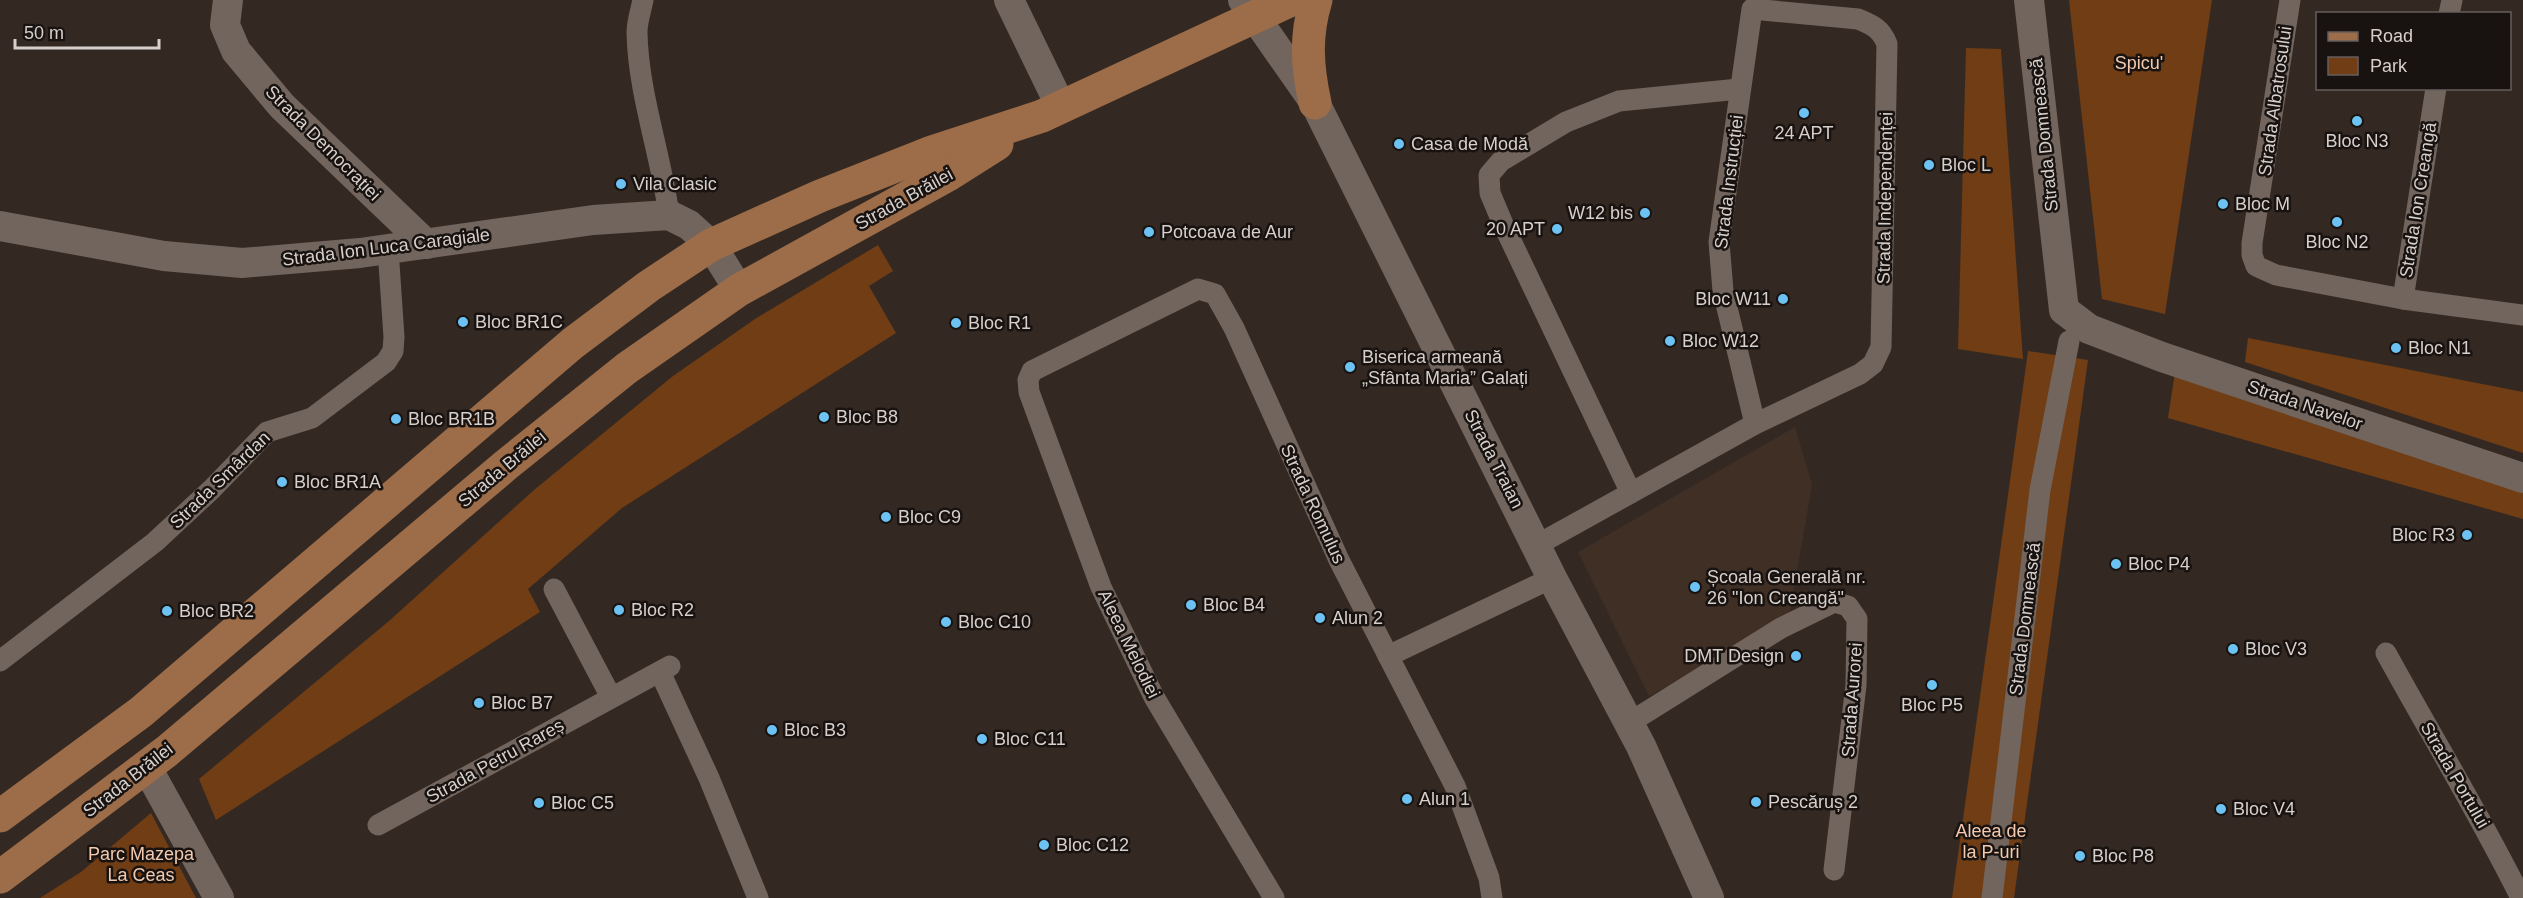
<svg xmlns="http://www.w3.org/2000/svg" width="2523" height="898" font-family="Helvetica,sans-serif">
<style>
.built{fill:#402f25}
.green{fill:#703d15}
.lines{fill:none;stroke-linecap:round;stroke-linejoin:round}
.street{stroke:#72655d;stroke-width:21}
.secondary{stroke:#72655d;stroke-width:30}
.primary{stroke:#9d6c48;stroke-width:33}
.poi-dot{fill:#6cc3f3;stroke:#181310;stroke-width:2}
.labels{text-anchor:middle;dominant-baseline:central;stroke-width:5;stroke-linejoin:round;paint-order:stroke}
.park-label{font-size:18px;fill:#f3caaf;stroke:#181310}
.street-label{font-size:18px;fill:#d6cfcb;stroke:#181310}
.poi-label{font-size:18px;fill:#d6cfcb;stroke:#181310;text-anchor:start}
</style>
<rect width="100%" height="100%" fill="#342922"/>
<path class="built" d="M1795,427L1812,485L1788,623L1649,696L1578,552Z"/>
<g class="green">
<path d="M2069,0H2212L2165,314L2102,299Z"/>
<path d="M1966,48L2001,49L2023,359L1958,349Z"/>
<path d="M878,245L893,271L869,286L896,333L622,508L528,589L540,612L216,820L199,779L389,621L534,490L673,376L755,319Z"/>
<path d="M2248,338L2523,392V453L2245,362Z"/>
<path d="M2028,351L2088,360L2014,898H1952Z"/>
<path d="M2175,372L2523,493V519L2168,418Z"/>
<path d="M151,813L196,898H40L81,872Z"/>
</g>
<g class="lines">
<g class="street">
<path d="M643,0C641,10 637,22 637,32C638,93 661,154 669,215"/>
<path d="M2290,0L2252,243V255L2256,266L2276,275L2403,299L2523,315"/>
<path d="M2449,14L2452,0"/>
<path d="M2403,299L2436,88"/>
<path d="M1631,493L1503,224L1490,193L1489,175L1501,161L1566,122L1619,101L1739,89"/>
<path d="M1537,545L1755,424L1860,374L1873,364L1881,347L1887,44C1881,29 1873,25 1858,19L1752,9L1719,242L1723,291L1755,424"/>
<path d="M554,589L611,697"/>
<path d="M2386,653C2431,735 2480,815 2521,898"/>
<path d="M1388,656L1552,578"/>
<path d="M0,661L155,542L212,489L267,432L312,418L386,362L393,351L394,337L388,249"/>
<path d="M660,672L709,778L758,898"/>
<path d="M1629,723L1781,628L1834,602L1848,606L1857,619L1856,685L1834,870"/>
<path d="M378,825L670,666"/>
<path d="M1274,898L1154,697L1101,587L1029,392L1028,380L1032,371L1198,289L1215,294L1234,328L1339,560L1455,786L1489,878L1492,898"/>
<path d="M1992,898L2040,490L2069,341"/>
</g>
<g class="secondary">
<path d="M228,0L225,25L236,51L282,106L426,244"/>
<path d="M1009,0L1061,107"/>
<path d="M1243,0L1315,103L1552,578L1641,746L1709,898"/>
<path d="M2029,0L2064,310L2089,329L2162,357L2523,478"/>
<path d="M0,226L164,256L242,263L360,253L593,220L669,215L689,225L711,245L739,290"/>
<path d="M146,766L219,898"/>
</g>
<g class="primary">
<path d="M1315,103C1307,66 1305,36 1316,0"/>
<path d="M0,816L141,712L573,343L649,286L711,245L820,196L929,153L1042,116L1291,0"/>
<path d="M0,877L167,751L506,465L627,368L739,290L948,175L997,144"/>
</g>
</g>
<g class="poi-dot">
<circle cx="1804" cy="113" r="6"/>
<circle cx="2357" cy="121" r="6"/>
<circle cx="1399" cy="144" r="6"/>
<circle cx="1929" cy="165" r="6"/>
<circle cx="621" cy="184" r="6"/>
<circle cx="2223" cy="204" r="6"/>
<circle cx="1645" cy="213" r="6"/>
<circle cx="2337" cy="222" r="6"/>
<circle cx="1557" cy="229" r="6"/>
<circle cx="1149" cy="232" r="6"/>
<circle cx="1783" cy="299" r="6"/>
<circle cx="463" cy="322" r="6"/>
<circle cx="956" cy="323" r="6"/>
<circle cx="1670" cy="341" r="6"/>
<circle cx="2396" cy="348" r="6"/>
<circle cx="1350" cy="367" r="6"/>
<circle cx="824" cy="417" r="6"/>
<circle cx="396" cy="419" r="6"/>
<circle cx="282" cy="482" r="6"/>
<circle cx="886" cy="517" r="6"/>
<circle cx="2467" cy="535" r="6"/>
<circle cx="2116" cy="564" r="6"/>
<circle cx="1695" cy="587" r="6"/>
<circle cx="1191" cy="605" r="6"/>
<circle cx="619" cy="610" r="6"/>
<circle cx="167" cy="611" r="6"/>
<circle cx="1320" cy="618" r="6"/>
<circle cx="946" cy="622" r="6"/>
<circle cx="2233" cy="649" r="6"/>
<circle cx="1796" cy="656" r="6"/>
<circle cx="1932" cy="685" r="6"/>
<circle cx="479" cy="703" r="6"/>
<circle cx="772" cy="730" r="6"/>
<circle cx="982" cy="739" r="6"/>
<circle cx="1407" cy="799" r="6"/>
<circle cx="1756" cy="802" r="6"/>
<circle cx="539" cy="803" r="6"/>
<circle cx="2221" cy="809" r="6"/>
<circle cx="1044" cy="845" r="6"/>
<circle cx="2080" cy="856" r="6"/>
</g>
<g class="labels">
<g class="park-label">
<text x="2139" y="63">Spicu'</text>
<text x="1991" y="831">Aleea de<tspan x="1991" dy="21">la P-uri</tspan></text>
<text x="141" y="854">Parc Mazepa<tspan x="141" dy="21">La Ceas</tspan></text>
</g>
<g class="street-label">
<text transform="translate(2275 101) rotate(-82)">Strada Albatrosului</text>
<text transform="translate(2044 135) rotate(-96)">Strada Domnească</text>
<text transform="translate(323 143) rotate(45)">Strada Democrației</text>
<text transform="translate(1729 182) rotate(-83)">Strada Instrucției</text>
<text transform="translate(1885 198) rotate(-89)">Strada Independenței</text>
<text transform="translate(904 199) rotate(-29)">Strada Brăilei</text>
<text transform="translate(2418 200) rotate(-81)">Strada Ion Creangă</text>
<text transform="translate(386 247) rotate(-7)">Strada Ion Luca Caragiale</text>
<text transform="translate(2305 405) rotate(19)">Strada Navelor</text>
<text transform="translate(1494 459) rotate(63)">Strada Traian</text>
<text transform="translate(502 469) rotate(-40)">Strada Brăilei</text>
<text transform="translate(220 480) rotate(-44)">Strada Smârdan</text>
<text transform="translate(1313 504) rotate(65)">Strada Romulus</text>
<text transform="translate(2025 619) rotate(-83)">Strada Domnească</text>
<text transform="translate(1129 644) rotate(64)">Aleea Melodiei</text>
<text transform="translate(1852 700) rotate(-86)">Strada Aurorei</text>
<text transform="translate(495 761) rotate(-29)">Strada Petru Rareș</text>
<text transform="translate(2455 775) rotate(60)">Strada Portului</text>
<text transform="translate(128 780) rotate(-38)">Strada Brăilei</text>
</g>
<g class="poi-label">
<text x="1804" y="133" text-anchor="middle">24 APT</text>
<text x="2357" y="141" text-anchor="middle">Bloc N3</text>
<text x="1411" y="144">Casa de Modă</text>
<text x="1941" y="165">Bloc L</text>
<text x="633" y="184">Vila Clasic</text>
<text x="2235" y="204">Bloc M</text>
<text x="1633" y="213" text-anchor="end">W12 bis</text>
<text x="1545" y="229" text-anchor="end">20 APT</text>
<text x="1161" y="232">Potcoava de Aur</text>
<text x="2337" y="242" text-anchor="middle">Bloc N2</text>
<text x="1771" y="299" text-anchor="end">Bloc W11</text>
<text x="475" y="322">Bloc BR1C</text>
<text x="968" y="323">Bloc R1</text>
<text x="1682" y="341">Bloc W12</text>
<text x="2408" y="348">Bloc N1</text>
<text x="1362" y="357">Biserica armeană<tspan x="1362" dy="21">„Sfânta Maria” Galați</tspan></text>
<text x="836" y="417">Bloc B8</text>
<text x="408" y="419">Bloc BR1B</text>
<text x="294" y="482">Bloc BR1A</text>
<text x="898" y="517">Bloc C9</text>
<text x="2455" y="535" text-anchor="end">Bloc R3</text>
<text x="2128" y="564">Bloc P4</text>
<text x="1707" y="577">Școala Generală nr.<tspan x="1707" dy="21">26 "Ion Creangă"</tspan></text>
<text x="1203" y="605">Bloc B4</text>
<text x="631" y="610">Bloc R2</text>
<text x="179" y="611">Bloc BR2</text>
<text x="1332" y="618">Alun 2</text>
<text x="958" y="622">Bloc C10</text>
<text x="2245" y="649">Bloc V3</text>
<text x="1784" y="656" text-anchor="end">DMT Design</text>
<text x="491" y="703">Bloc B7</text>
<text x="1932" y="705" text-anchor="middle">Bloc P5</text>
<text x="784" y="730">Bloc B3</text>
<text x="994" y="739">Bloc C11</text>
<text x="1419" y="799">Alun 1</text>
<text x="1768" y="802">Pescăruș 2</text>
<text x="551" y="803">Bloc C5</text>
<text x="2233" y="809">Bloc V4</text>
<text x="1056" y="845">Bloc C12</text>
<text x="2092" y="856">Bloc P8</text>
</g>
</g>
<rect x="2316" y="12" width="195" height="78" fill="#181310" stroke="#645e5b" stroke-width="1.5"/>
<rect x="2328" y="32" width="30" height="9" fill="#9d6c48" stroke="#645e5b" stroke-width="1.5"/>
<text x="2370" y="42" font-size="18" fill="#d6cfcb">Road</text>
<rect x="2328" y="57" width="30" height="18" fill="#703d15" stroke="#645e5b" stroke-width="1.5"/>
<text x="2370" y="72" font-size="18" fill="#d6cfcb">Park</text>
<path d="M15 39v9h144v-9" fill="none" stroke="#d6cfcb" stroke-width="3"/>
<text x="24" y="39" font-size="18" fill="#d6cfcb" stroke="#181310" stroke-width="4.5" paint-order="stroke">50 m</text>
</svg>
